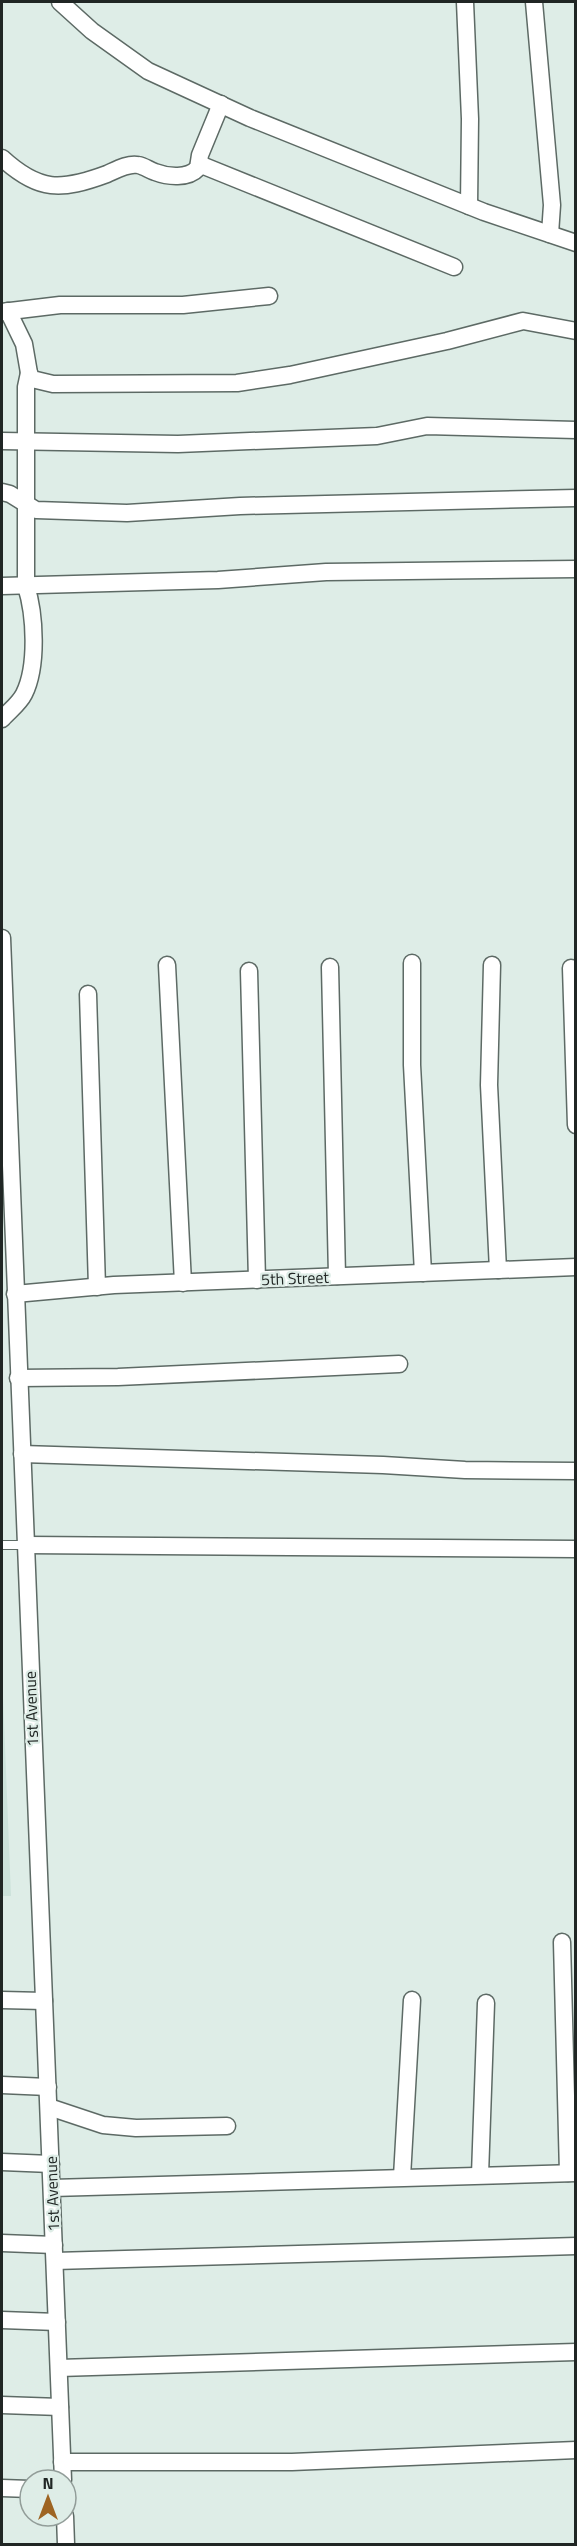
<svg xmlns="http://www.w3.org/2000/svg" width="577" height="2546" font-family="'Titillium Web',sans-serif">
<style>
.built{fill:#cce2da}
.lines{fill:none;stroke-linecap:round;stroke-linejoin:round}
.lane-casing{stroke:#5d6a65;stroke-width:10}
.street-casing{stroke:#5d6a65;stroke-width:19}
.lane{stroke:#fff;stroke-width:8}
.street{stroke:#fff;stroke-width:16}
.labels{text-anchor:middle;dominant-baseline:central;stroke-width:4.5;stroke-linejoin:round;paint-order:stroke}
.street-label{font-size:16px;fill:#202624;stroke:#deede7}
</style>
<rect width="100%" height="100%" fill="#deede7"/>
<path class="built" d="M2,1671L11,1896H2Z"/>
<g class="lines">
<g class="lane-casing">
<path id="lane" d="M2,1545H26"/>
</g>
<g class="street-casing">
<g id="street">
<path d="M60,2L92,31L148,71L250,118L484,212L576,243"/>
<path d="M465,2L470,119L469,206"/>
<path d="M534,2L552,205L550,234"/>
<path d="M2,158C39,192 61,191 107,174C116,170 128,163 138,165C144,166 149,170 155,172C168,177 188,179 198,168L200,155L221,104"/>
<path d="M199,164L454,267"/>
<path d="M8,311L24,344L29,373L32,379L53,384L237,383L290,375L447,341L523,321L576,331"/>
<path d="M2,312L60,305H183L269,296"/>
<path d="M2,441L178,444L377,436L427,426L576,430"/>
<path d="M2,492L10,494L36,510L127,513L240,506L576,498"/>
<path d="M2,586L218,580L326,572L576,569"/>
<path d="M2,719C9,711 19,704 24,694C38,666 35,614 26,586V387L29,373"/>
<path d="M2,938L63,2480"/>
<path d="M412,963V1065L423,1273"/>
<path d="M167,965L183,1283"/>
<path d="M492,965L489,1085L498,1270"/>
<path d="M330,967L337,1276"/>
<path d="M571,968L576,1125"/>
<path d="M249,971L257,1280"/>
<path d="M88,994L97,1287"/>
<path d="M15,1294L114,1285L576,1267"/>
<path d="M18,1378L118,1377L399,1364"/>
<path d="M22,1454L383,1465L465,1470L576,1471"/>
<path d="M26,1545L576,1549"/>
<path d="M562,1942L568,2173"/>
<path d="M2,2000L44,2001"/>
<path d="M2,2085L48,2087"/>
<path d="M49,2107L103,2125L136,2128L227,2126"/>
<path d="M2,2162L51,2164"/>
<path d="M480,2175L486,2003"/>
<path d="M402,2177L412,2000"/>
<path d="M52,2188L576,2173"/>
<path d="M2,2243L54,2245"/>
<path d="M55,2261L576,2246"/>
<path d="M2,2320L57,2322"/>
<path d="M59,2368L576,2352"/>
<path d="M2,2405L60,2407"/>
<path d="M62,2462H292L576,2450"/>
<path d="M2,2488L30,2489"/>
<path d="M65,2516L66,2544"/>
</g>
</g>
<use href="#lane" class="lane"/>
<use href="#street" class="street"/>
</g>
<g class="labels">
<g class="street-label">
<text transform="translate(295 1278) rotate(-2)">5th Street</text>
<text transform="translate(31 1709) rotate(-92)">1st Avenue</text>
<text transform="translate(52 2194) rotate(-92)">1st Avenue</text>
</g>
</g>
<rect width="577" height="2546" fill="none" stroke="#202624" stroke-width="6"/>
<g transform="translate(48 2498)"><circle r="28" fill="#deede7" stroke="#929d99" stroke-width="1.5"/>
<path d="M0-4.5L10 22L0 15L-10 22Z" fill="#9e6422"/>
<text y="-9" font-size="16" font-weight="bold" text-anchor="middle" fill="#202624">N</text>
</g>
</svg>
